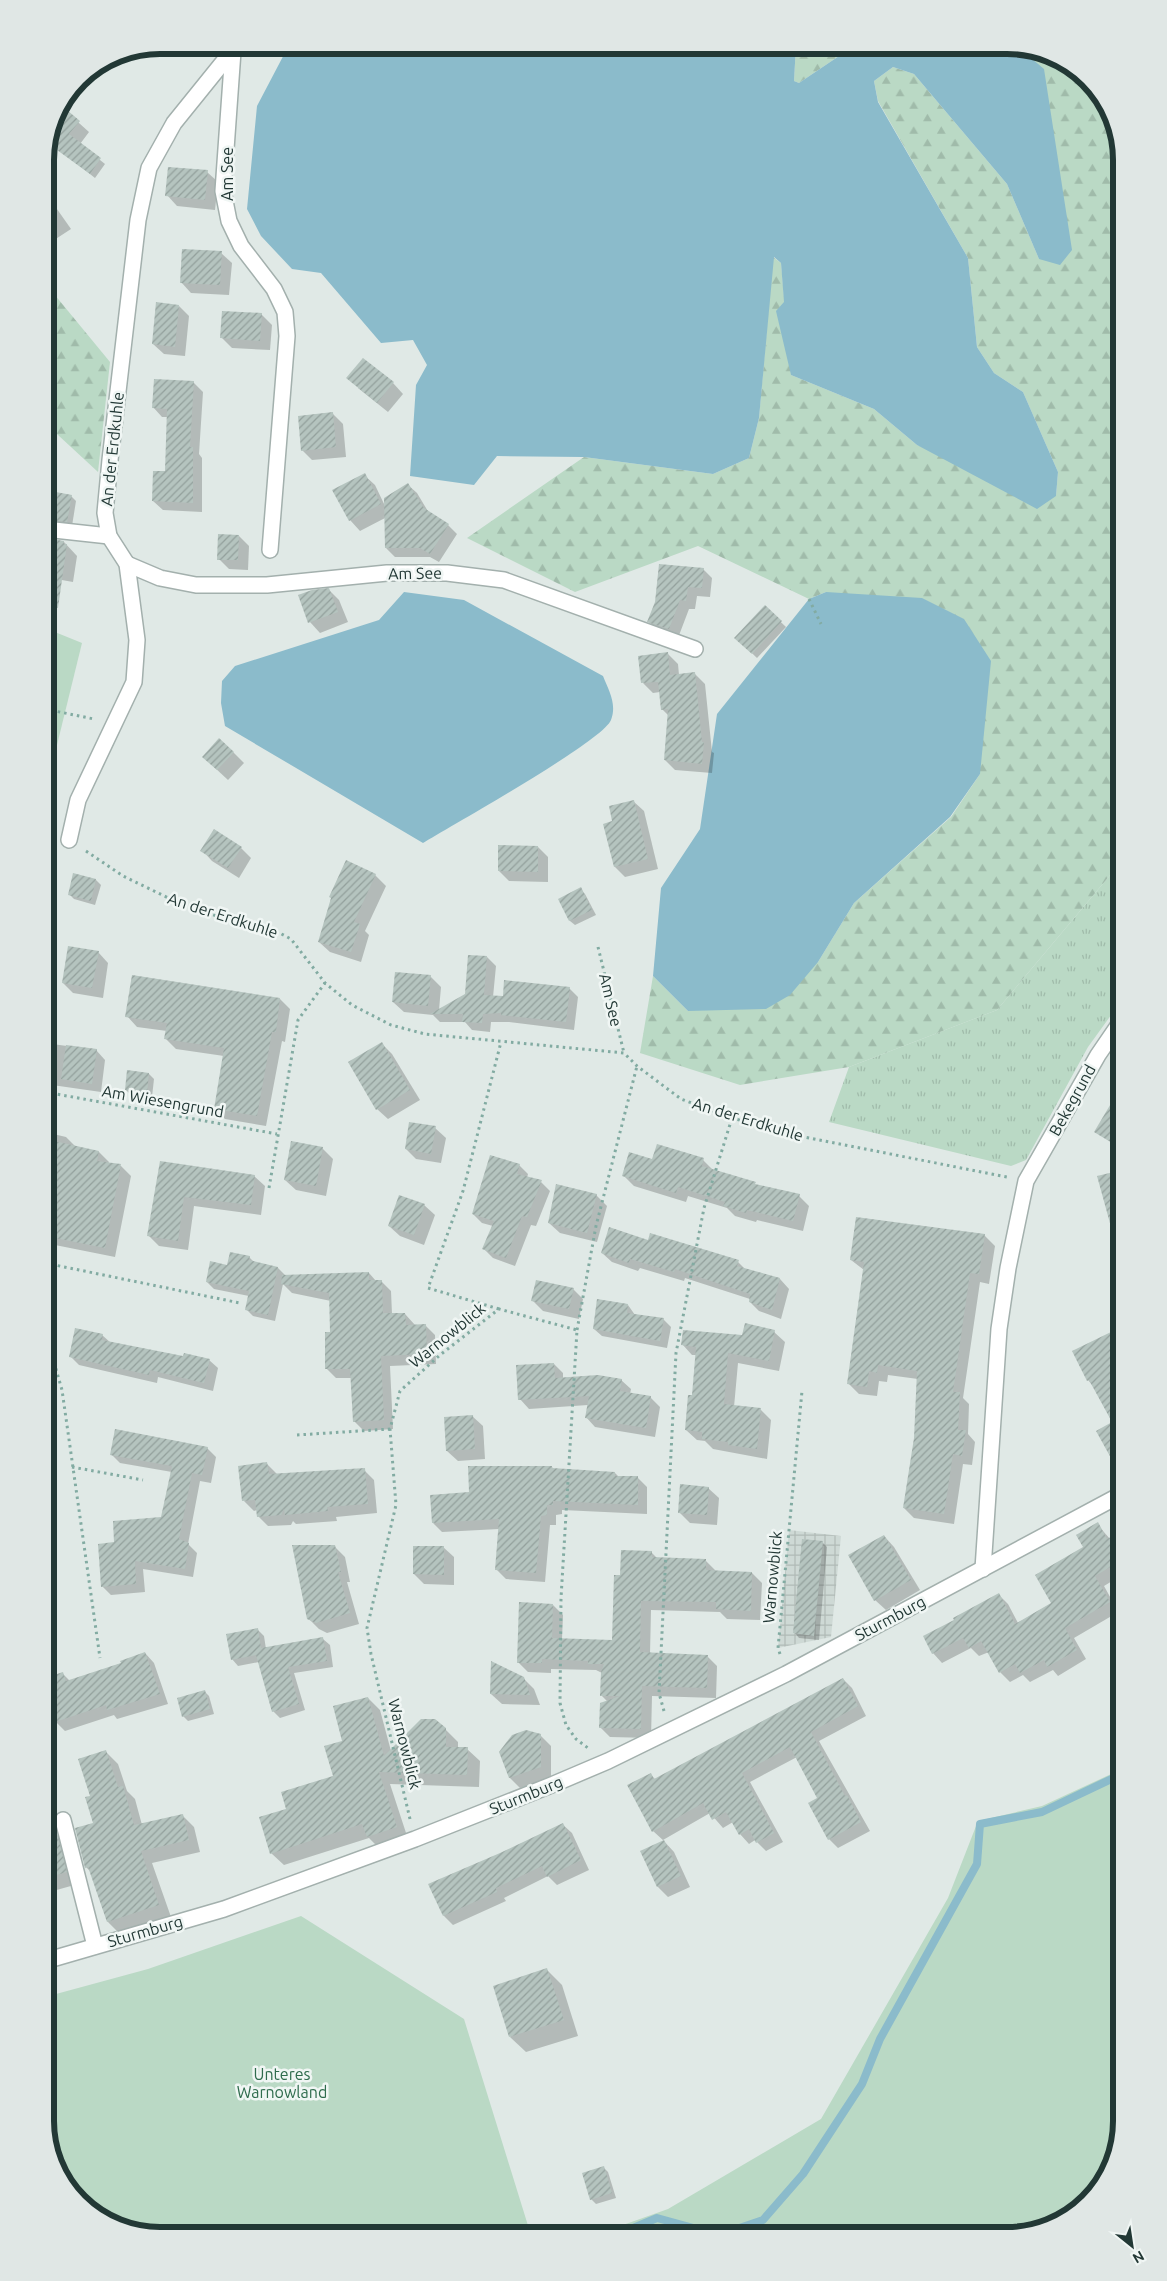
<svg xmlns="http://www.w3.org/2000/svg" width="1167" height="2281" font-family="Ubuntu,sans-serif">
<style>
.industrial{fill:url(#industrial-grid)}
.grass{fill:url(#grass-tufts)}
.forest{fill:url(#forest-firs)}
.park{fill:#bad9c5}
.water{fill:#8bbbcb}
.shadow{fill:#0003}
.lines{fill:none;stroke-linecap:round;stroke-linejoin:round}
.stream{stroke:#8bbbcb;stroke-width:8}
.building{fill:url(#building-hatch)}
.minor-casing{stroke:#a3b0ad;stroke-width:18}
.path{stroke:#82aba2;stroke-width:3;stroke-dasharray:2.5 4;stroke-linecap:butt}
.minor{stroke:#fff;stroke-width:15}
.labels{text-anchor:middle;dominant-baseline:central;stroke-width:5;stroke-linejoin:round;paint-order:stroke}
.street-label{font-size:16px;fill:#223835;stroke:#f0f6f4}
.park-label{font-size:16px;fill:#2f6c4d;stroke:#f0f6f4}
.rim{fill:none;stroke:#223835;stroke-width:6}
</style>
<defs>
<pattern id="industrial-grid" width="8" height="8" patternUnits="userSpaceOnUse" patternTransform="scale(1.25)"><rect width="8" height="8" fill="#ced9d5"/><path d="M0 4h8M4 0v8" fill="none" stroke="#b1bbb7"/></pattern>
<pattern id="grass-tufts" width="24" height="20" patternUnits="userSpaceOnUse" patternTransform="scale(1.25)"><rect width="24" height="20" fill="#bad9c5"/><path d="M3 7l-1-3M5 7V3M7 7l1-3M15 17l-1-3M17 17v-4M19 17l1-3" fill="none" stroke="#a0bbaa"/></pattern>
<pattern id="forest-firs" width="22" height="20" patternUnits="userSpaceOnUse" patternTransform="scale(1.25)"><rect width="22" height="20" fill="#bad9c5"/><path d="M5 1l3.5 6h-7zM16 11l3.5 6h-7z" fill="#a0bbaa"/></pattern>
<pattern id="building-hatch" width="6" height="6" patternUnits="userSpaceOnUse" patternTransform="scale(1.25)"><rect width="6" height="6" fill="#b5c4bf"/><path d="M-1 1l2-2M0 6l6-6M5 7l2-2" fill="none" stroke="#93a09c"/></pattern>
</defs>
<rect width="100%" height="100%" fill="#e0e9e6"/>
<path class="industrial" d="M789,1530L841,1536L831,1637L778,1648Z"/>
<path class="grass" d="M1122,861V1000L1088,1047L1026,1160L1011,1166L829,1122L849,1067L997,1010Z"/>
<g class="forest">
<path d="M796,45H849L845,52L799,83L794,81Z"/>
<path d="M1012,45H1015L1077,69L1113,116L1122,160V861L997,1010L849,1067L740,1085L640,1053L653,976L688,1011L818,962L854,903L951,817L980,774L826,592L809,599L698,546L575,592L467,538L584,457L713,474L749,458L759,418L773,257L781,263L791,375L874,409L917,445L1056,496L1058,472L1023,392L994,373L977,347L968,258L878,101L874,81L893,67L914,74L1007,184L1039,259L1019,48Z"/>
<path d="M45,283L110,362L98,472L45,423Z"/>
</g>
<g class="park">
<path d="M45,628L82,643L45,794Z"/>
<path d="M1122,1769V2122L1103,2185L1051,2227L1007,2236H592L668,2209L821,2119L948,1898L978,1821L1042,1806Z"/>
<path d="M301,1916L464,2019L530,2232L533,2236H152L90,2212L54,2165L45,2121V1997L148,1969Z"/>
</g>
<g class="water">
<path d="M289,45H796L794,81L799,83L845,52L849,45H1012L1019,48L1044,69L1072,250L1060,265L1039,259L1007,184L914,74L893,67L874,81L878,102L968,258L977,347L994,373L1023,392L1058,472L1056,496L1037,509L917,445L874,409L791,375L776,311L784,302L781,263L774,257L759,418L749,458L713,474L584,457L497,456L474,485L410,476L416,385L427,365L413,340L381,343L321,273L292,269L261,236L247,209L257,106Z"/>
<path d="M404,592L464,600L603,676C609,691 617,704 611,720C603,741 451,826 423,843L225,726L221,703L222,681L235,666L379,620Z"/>
<path d="M826,592L922,598L964,619L991,661L980,774L950,817L854,903L818,962L790,995L766,1009L688,1011L653,976L661,888L700,829L717,714L809,599Z"/>
</g>
<g class="shadow">
<path d="M60,106L89,132L80,144L105,164L95,178L48,141L54,116Z"/>
<path d="M207,172L218,182L215,210L177,206L167,195Z"/>
<path d="M45,192L71,229L45,246Z"/>
<path d="M221,253L232,263L229,295L191,293L181,282Z"/>
<path d="M179,306L189,316L185,356L164,354L153,344Z"/>
<path d="M262,315L272,325L270,350L232,348L221,337Z"/>
<path d="M194,383L203,392L199,454L202,458V512L163,510L153,501L166,472L168,417H162L153,407Z"/>
<path d="M393,383L403,394L388,412L358,388Z"/>
<path d="M332,413L343,424L346,457L312,460L302,450Z"/>
<path d="M45,454L50,459L46,467L50,471L45,480Z"/>
<path d="M364,475L375,485L385,506L408,485L417,493L429,513L448,525L457,534L439,562L430,557H395L386,548L385,518L360,531L350,520Z"/>
<path d="M71,496L76,501L72,526L45,525V499Z"/>
<path d="M239,536L249,546L248,570L229,569L219,559Z"/>
<path d="M64,542L77,556L73,582L45,577Z"/>
<path d="M703,569L712,578L710,597L697,596L695,609H689L678,638L658,631L649,622Z"/>
<path d="M329,590L339,600L348,622L320,633L310,622Z"/>
<path d="M765,607L786,627L757,658L736,638Z"/>
<path d="M668,654L678,664L679,675L695,674L705,684L712,752L714,753L712,773L675,770L665,760L669,716L662,709L660,692L653,693L643,683Z"/>
<path d="M233,752L244,763L228,780L214,767Z"/>
<path d="M633,801L644,811L658,869L625,877L615,867L614,822Z"/>
<path d="M538,847L548,857V882L509,881L499,871Z"/>
<path d="M241,848L251,858L239,878L212,861L202,850Z"/>
<path d="M375,875L386,886L365,931L369,935L361,962L330,952L319,942Z"/>
<path d="M96,880L101,885L95,905L74,899L69,894Z"/>
<path d="M580,889L585,894L596,915L575,925L570,921L560,899Z"/>
<path d="M98,952L108,963L103,998L73,993L63,983Z"/>
<path d="M487,957L496,966L493,997L504,998L569,988L578,997L574,1030L509,1022H491L490,1032L472,1030L465,1022H440L433,1015L404,1012L393,1002L430,976L441,987L439,1010L466,994Z"/>
<path d="M133,977L280,999L290,1009L285,1042L282,1041L266,1126L225,1119L215,1109L224,1056L176,1049L166,1039L167,1031L137,1027L127,1016Z"/>
<path d="M45,983L49,987L45,1011Z"/>
<path d="M45,1043L96,1050L105,1060L101,1092L45,1084Z"/>
<path d="M382,1044L392,1054L420,1100L388,1119L377,1109Z"/>
<path d="M149,1074L154,1079L152,1097L131,1095L126,1090Z"/>
<path d="M435,1128L446,1138L441,1163L416,1159L406,1149Z"/>
<path d="M45,1132L66,1137L76,1147L99,1152L109,1162L108,1164L121,1166L131,1176L115,1257L45,1243Z"/>
<path d="M322,1148L333,1159L326,1196L296,1190L285,1180Z"/>
<path d="M703,1160L713,1170L758,1186L799,1196L809,1206L803,1231L757,1220L756,1222L735,1216L727,1208L688,1196L686,1202L634,1186L624,1176L653,1161Z"/>
<path d="M161,1162L254,1176L265,1186L261,1215L194,1206L188,1250L159,1246L148,1235Z"/>
<path d="M519,1165L528,1174L527,1178L541,1182L550,1191L536,1226L531,1225L515,1266L493,1258L484,1249L493,1226L482,1223L473,1214Z"/>
<path d="M1122,1171V1255L1118,1248L1098,1177Z"/>
<path d="M596,1195L607,1206L597,1242L560,1233L549,1223Z"/>
<path d="M424,1205L435,1215L424,1245L400,1236L389,1226Z"/>
<path d="M985,1236L995,1246L989,1284L980,1282L963,1398L969,1404L968,1434L975,1442L972,1465L963,1464L954,1524L914,1518L904,1508L915,1438L918,1379L888,1375L887,1382L879,1381L877,1396L859,1394L849,1384L864,1270L851,1260Z"/>
<path d="M649,1241L738,1262L746,1270L780,1279L789,1289L781,1319L759,1311L750,1302V1299L685,1278L684,1281L640,1268L638,1271L612,1262L602,1253Z"/>
<path d="M249,1257L255,1263L278,1268L286,1276L369,1273L376,1281H381L391,1291L392,1314H405L415,1325H425L435,1335L436,1364L390,1366L393,1429L364,1431L354,1421L352,1378H336L326,1368L332,1333L331,1301L292,1293L283,1284L275,1321L253,1316L246,1309L249,1296L214,1289L207,1282L228,1266Z"/>
<path d="M573,1289L583,1299L579,1319L543,1311L533,1301Z"/>
<path d="M628,1305L635,1315L663,1319L671,1327L667,1348L602,1336L594,1329Z"/>
<path d="M774,1332L785,1342L779,1371L738,1363L734,1407L761,1410L771,1420L767,1459L713,1449L705,1441L697,1440L686,1430L693,1396L697,1355H692L682,1344Z"/>
<path d="M1111,1334L1122,1347V1470L1114,1422L1093,1386L1088,1380Z"/>
<path d="M102,1335L111,1343L184,1357L209,1360L218,1368L213,1391L158,1377L157,1383L79,1365L71,1357Z"/>
<path d="M554,1364L563,1373V1379L621,1380L631,1389L630,1394L650,1397L660,1407L655,1437L595,1427L586,1417L588,1405L529,1409L520,1399Z"/>
<path d="M472,1416L483,1426L485,1459L458,1461L447,1451Z"/>
<path d="M207,1448L216,1457L211,1483L200,1481L188,1544L197,1553L193,1577L143,1569L145,1592L111,1595L102,1586L115,1544L162,1518L172,1472L120,1463L112,1455Z"/>
<path d="M267,1464L277,1474L364,1470L374,1480L377,1513L336,1517L337,1521L296,1524L293,1521L291,1525L268,1526L258,1516L257,1510L254,1511L244,1501Z"/>
<path d="M552,1467L554,1470L615,1473L619,1477H637L647,1487V1514L562,1510V1514L556,1515V1525H550L545,1582L506,1579L496,1569L499,1529L442,1532L433,1523L471,1494Z"/>
<path d="M708,1488L719,1498L717,1525L690,1523L679,1512Z"/>
<path d="M1097,1524L1110,1539L1122,1532V1575L1104,1586L1119,1613L1122,1612V1635L1115,1614L1074,1638L1086,1659L1058,1676L1053,1670L1030,1682L1023,1675L1010,1682L1000,1672L989,1652L979,1656L971,1648L942,1663L933,1653L999,1595L1008,1604L1018,1623L1052,1603Z"/>
<path d="M884,1536L894,1547L920,1590L886,1610L875,1600Z"/>
<path d="M822,1542L827,1547L819,1640L799,1638L795,1633Z"/>
<path d="M334,1546L345,1557L350,1582H347L359,1624L327,1633L319,1629L309,1619Z"/>
<path d="M443,1547L454,1557V1585L424,1584L414,1574Z"/>
<path d="M651,1552L658,1559L706,1561L716,1571L752,1573L762,1583L760,1620L727,1619L720,1612L651,1610L650,1654L707,1656L717,1666L716,1698L652,1696L651,1738L610,1737L600,1727L608,1702L601,1695L602,1673L596,1670L551,1669V1673L528,1672L518,1662L553,1605L563,1615L562,1639L614,1642L621,1577Z"/>
<path d="M257,1629L264,1636L266,1649L323,1639L330,1645L333,1667L294,1673L305,1710L280,1718L273,1711L259,1662L238,1666L232,1659Z"/>
<path d="M145,1653L154,1663L168,1704L117,1719L114,1715L65,1731L56,1722L45,1689L63,1674L70,1681L122,1663Z"/>
<path d="M523,1678L534,1689L540,1705L502,1704L491,1694Z"/>
<path d="M843,1679L852,1688L866,1716L819,1741L870,1831L838,1848L829,1839L819,1798L797,1757L750,1782L783,1842L766,1851L755,1840L749,1844L740,1834L733,1822L723,1828L710,1813L663,1840L674,1852L690,1887L668,1897L658,1887L642,1851L664,1841L653,1831L650,1774L656,1780Z"/>
<path d="M204,1691L209,1696L214,1714L188,1721L183,1716Z"/>
<path d="M368,1698L380,1710L391,1751L445,1729L458,1742V1748L467,1749L480,1761L479,1787L390,1784L408,1839L380,1849L369,1838L284,1865L271,1853L288,1809L334,1777L344,1742Z"/>
<path d="M540,1735L551,1746V1777L520,1788L510,1778L501,1752Z"/>
<path d="M106,1752L118,1764L127,1791L135,1799L142,1825L182,1815L194,1827L200,1852L152,1863L171,1917L120,1934L108,1922L91,1872L86,1867L94,1824L91,1797Z"/>
<path d="M562,1824L572,1833L589,1870L557,1885L548,1876L504,1898L506,1901L453,1925L444,1916L430,1885L501,1854Z"/>
<path d="M56,1834L68,1846L78,1884L53,1891L57,1910L45,1913V1837Z"/>
<path d="M547,1970L562,1985L578,2036L526,2052L510,2037Z"/>
<path d="M603,2167L608,2172L616,2198L596,2204L591,2199Z"/>
</g>
<g class="lines">
<path class="stream" d="M614,2236L657,2218L719,2235L763,2220L803,2174L862,2084L880,2039L977,1864L980,1824L1042,1812L1122,1774"/>
</g>
<g class="building">
<path d="M61,105L80,121L69,134L101,158L90,174L57,150L45,163V152L54,116Z"/>
<path d="M168,167L208,170L205,200L165,196Z"/>
<path d="M182,249L222,251L220,285L180,283Z"/>
<path d="M156,302L179,305L175,347L152,344Z"/>
<path d="M222,311L262,313L260,341L220,338Z"/>
<path d="M363,358L394,382L377,403L346,378Z"/>
<path d="M154,379L194,381L190,447H193V503L152,501L153,471H165L167,409L152,408Z"/>
<path d="M333,412L336,447L301,451L298,416Z"/>
<path d="M365,473L381,504L349,521L332,490Z"/>
<path d="M408,483L424,508L449,524L430,554L420,548H385L384,498Z"/>
<path d="M45,490L72,495L67,522L45,520Z"/>
<path d="M218,534L239,535L238,560H217Z"/>
<path d="M45,538L64,541V544H67L58,608L45,607Z"/>
<path d="M659,564L704,568L702,588L688,587L686,601L680,600L669,629L647,622L655,602Z"/>
<path d="M329,588L338,612L308,623L298,595L312,590Z"/>
<path d="M765,605L782,621L752,654L734,638Z"/>
<path d="M668,652L670,675L695,672L702,742H704L702,764L664,760L668,709L661,710L658,682L641,683L638,656Z"/>
<path d="M219,738L234,752L217,770L202,757Z"/>
<path d="M634,800L648,859L614,867L603,824L612,821L609,806Z"/>
<path d="M214,829L242,847L228,868L200,851Z"/>
<path d="M498,845L538,846V872L498,871Z"/>
<path d="M346,860L376,874L354,922L360,924L351,952L318,942L331,898L329,897Z"/>
<path d="M73,873L96,879L91,901L68,895Z"/>
<path d="M581,887L592,910L569,921L558,899Z"/>
<path d="M68,946L99,951L92,988L62,983Z"/>
<path d="M468,955L487,956L484,995L503,996L504,980L570,987L566,1022L501,1015V1013L483,1014L482,1023L462,1022L463,1014H430L465,994Z"/>
<path d="M395,972L431,975L428,1006L392,1002Z"/>
<path d="M132,975L280,998L276,1032H272L257,1116L214,1109L224,1048L164,1039L167,1023L125,1017Z"/>
<path d="M382,1042L410,1090L376,1110L348,1062Z"/>
<path d="M66,1045L97,1049L92,1084L61,1079Z"/>
<path d="M127,1070L149,1073L147,1093L125,1090Z"/>
<path d="M1122,1085V1149L1094,1132Z"/>
<path d="M409,1122L436,1126L431,1154L405,1149Z"/>
<path d="M45,1139L99,1151L97,1161L121,1164L105,1248L45,1236Z"/>
<path d="M291,1141L323,1147L316,1186L284,1180Z"/>
<path d="M657,1144L704,1158L702,1166L756,1182L755,1184L800,1194L793,1221L747,1210L746,1213L723,1206L725,1202L678,1187L676,1193L622,1176L629,1152L652,1159Z"/>
<path d="M490,1155L520,1164L517,1174L542,1180L527,1217L522,1216L506,1258L482,1249L494,1221L472,1214Z"/>
<path d="M160,1161L255,1175L251,1205L184,1197L178,1241L147,1236Z"/>
<path d="M1122,1170V1244L1116,1245L1097,1176Z"/>
<path d="M556,1184L597,1194L587,1233L548,1223Z"/>
<path d="M399,1195L425,1204L414,1235L388,1226Z"/>
<path d="M856,1217L985,1234L979,1274L970,1273L953,1392H960L958,1430H966L962,1456L953,1454L944,1514L903,1508L914,1438L917,1371L878,1365L877,1373L869,1371L867,1387L847,1384L864,1262L850,1260Z"/>
<path d="M609,1227L648,1240L650,1233L739,1260L737,1266L780,1278L772,1310L749,1302L750,1294L675,1269L674,1272L630,1259L629,1263L601,1253Z"/>
<path d="M230,1252L250,1256L249,1260L278,1267L268,1315L245,1310L249,1291L206,1282L210,1261L227,1265Z"/>
<path d="M369,1272V1280H382L383,1313H405L406,1325L426,1324L427,1354L381,1356L384,1420L353,1422L350,1369H325V1332H330L329,1293L281,1284L282,1275Z"/>
<path d="M536,1280L574,1288L569,1309L531,1301Z"/>
<path d="M597,1299L628,1304L627,1313L664,1318L660,1341L593,1329Z"/>
<path d="M745,1323L775,1330L769,1361L728,1353L724,1404L761,1408L757,1449L728,1445V1442L702,1439V1432L685,1430L688,1395H692L696,1347L681,1345L683,1330L742,1335Z"/>
<path d="M75,1328L103,1334L102,1340L183,1356L184,1353L210,1359L204,1383L150,1370L149,1375L69,1357Z"/>
<path d="M1111,1332L1122,1354V1478L1096,1431L1112,1422L1089,1380L1087,1381L1072,1351Z"/>
<path d="M554,1363L555,1378L598,1375L622,1379L620,1391L651,1396L646,1428L585,1418L589,1396L518,1400L516,1365Z"/>
<path d="M473,1415L475,1449L446,1451L444,1417Z"/>
<path d="M115,1429L208,1447L202,1475L192,1473L179,1539L189,1543L185,1569L135,1561L136,1584L101,1587L98,1544L114,1542L113,1521L161,1517L172,1466L110,1455Z"/>
<path d="M267,1462L269,1474L365,1468L368,1504L327,1507L328,1511L285,1515L284,1509L281,1515L257,1517L255,1500L242,1501L238,1466Z"/>
<path d="M468,1466H552V1468L615,1472V1476H638V1505L553,1501V1505H547V1515L541,1516L536,1573L495,1570L499,1519L432,1523L430,1495L469,1492Z"/>
<path d="M680,1484L709,1487L707,1515L678,1513Z"/>
<path d="M1098,1522L1107,1539L1122,1531V1560L1095,1576L1110,1602L1065,1628L1077,1650L1047,1667L1044,1660L1020,1673L1015,1664L999,1673L981,1641L969,1648L963,1638L932,1654L923,1636L954,1620L953,1618L999,1593L1015,1624L1051,1603L1035,1575L1083,1547L1076,1535Z"/>
<path d="M884,1535L911,1580L874,1601L848,1555Z"/>
<path d="M802,1539L823,1541L814,1636L793,1633Z"/>
<path d="M292,1545H335L341,1572H338L350,1613L316,1623L307,1619Z"/>
<path d="M413,1546H444V1575L413,1574Z"/>
<path d="M621,1550L652,1551V1557L706,1559V1570L752,1572L751,1611L716,1609V1602L641,1601L640,1652L708,1655L707,1688L642,1686L641,1729L599,1728L600,1703L620,1696H600L601,1672L604,1664H588V1661L542,1659V1663H517L519,1602L553,1604L552,1638L612,1640L614,1575H620Z"/>
<path d="M258,1628L261,1648L323,1637L327,1661L288,1667L299,1704L272,1712L256,1655L231,1660L226,1634Z"/>
<path d="M145,1652L160,1694L107,1710L106,1705L55,1722L45,1693V1678L63,1672L66,1681L121,1663L120,1661Z"/>
<path d="M491,1661L524,1677L530,1695L490,1694Z"/>
<path d="M843,1678L858,1706L811,1732L845,1796L847,1795L861,1822L828,1840L808,1803L817,1798L790,1747L742,1773L774,1833L756,1843L749,1829L739,1835L726,1812L712,1820L703,1803L652,1832L627,1785L651,1773L654,1779Z"/>
<path d="M205,1690L210,1709L182,1717L177,1698Z"/>
<path d="M368,1697L384,1756L421,1719H435L446,1728V1747H468L467,1775L379,1772L397,1827L367,1837L362,1824L270,1854L259,1817L286,1809L281,1792L333,1776L324,1746L342,1741L333,1706Z"/>
<path d="M526,1730L541,1734V1767L509,1778L499,1752L512,1735Z"/>
<path d="M106,1750L118,1787L123,1786L134,1825L183,1814L189,1840L141,1851L159,1905L107,1922L88,1867L85,1868L75,1828L93,1823L85,1797L90,1796L78,1759Z"/>
<path d="M563,1823L581,1860L547,1877L542,1866L496,1888L497,1892L443,1916L428,1884L500,1853Z"/>
<path d="M57,1833L67,1872L45,1878V1836Z"/>
<path d="M664,1840L681,1876L657,1887L640,1851Z"/>
<path d="M547,1968L564,2020L509,2037L493,1986Z"/>
<path d="M604,2166L612,2193L590,2200L582,2173Z"/>
</g>
<g class="lines">
<g class="minor-casing">
<g id="minor">
<path d="M233,51L223,191L229,221L241,246L274,289L285,312L287,336L270,550"/>
<path d="M45,529L109,536"/>
<path d="M127,564L160,578L196,585H267L387,573H447L504,580L695,649"/>
<path d="M69,840L78,800L134,682L137,640L127,564L109,536L105,513L110,460L138,220L149,168L174,123L237,45"/>
<path d="M983,1569L999,1329L1008,1268L1026,1181L1098,1055L1122,1020"/>
<path d="M63,1820L95,1946"/>
<path d="M45,1961L224,1909L415,1839L554,1784L608,1761L786,1674L1122,1494"/>
</g>
</g>
<g class="path">
<path d="M809,599L821,624"/>
<path d="M45,709L94,719"/>
<path d="M86,851L123,876L185,906L236,922L270,928L291,939L325,983L352,1005L391,1025L425,1034L624,1053L637,1066L681,1099L732,1118L804,1137L1007,1177"/>
<path d="M598,947L624,1053"/>
<path d="M45,1092L277,1134"/>
<path d="M269,1188L298,1020L325,983"/>
<path d="M45,1263L240,1303"/>
<path d="M499,1309L428,1288L463,1191L501,1042"/>
<path d="M577,1330L596,1226L637,1066"/>
<path d="M45,1331L62,1390L100,1658"/>
<path d="M297,1435L390,1429"/>
<path d="M72,1467L143,1480"/>
<path d="M780,1654L778,1648L802,1391"/>
<path d="M664,1711L659,1693L676,1353L704,1208L732,1118"/>
<path d="M410,1819L371,1654L367,1628L396,1505L390,1429L400,1391L440,1355L499,1309L577,1330L561,1598L560,1703L566,1725L576,1739L588,1748"/>
</g>
<use href="#minor" class="minor"/>
</g>
<g class="labels">
<g class="street-label">
<text transform="translate(227 174) rotate(-90)">Am See</text>
<text transform="translate(112 449) rotate(-84)">An der Erdkuhle</text>
<text transform="translate(415 573) rotate(-1)">Am See</text>
<text transform="translate(223 915) rotate(18)">An der Erdkuhle</text>
<text transform="translate(611 1000) rotate(77)">Am See</text>
<text transform="translate(1072 1100) rotate(-61)">Bekegrund</text>
<text transform="translate(163 1101) rotate(10)">Am Wiesengrund</text>
<text transform="translate(748 1119) rotate(17)">An der Erdkuhle</text>
<text transform="translate(447 1335) rotate(-39)">Warnowblick</text>
<text transform="translate(772 1577) rotate(-85)">Warnowblick</text>
<text transform="translate(890 1618) rotate(-28)">Sturmburg</text>
<text transform="translate(405 1744) rotate(76)">Warnowblick</text>
<text transform="translate(526 1795) rotate(-22)">Sturmburg</text>
<text transform="translate(145 1931) rotate(-16)">Sturmburg</text>
</g>
<g class="park-label">
<text x="282" y="2074">Unteres<tspan x="282" dy="18">Warnowland</tspan></text>
</g>
</g>
<path d="M0 0H1167V2281H0ZM160 54H1007A106 106 0 0 1 1113 160V2121A106 106 0 0 1 1007 2227H160A106 106 0 0 1 54 2121V160A106 106 0 0 1 160 54Z" fill="#e0e7e5" fill-rule="evenodd"/>
<path class="rim" d="M160 54H1007A106 106 0 0 1 1113 160V2121A106 106 0 0 1 1007 2227H160A106 106 0 0 1 54 2121V160A106 106 0 0 1 160 54Z"/>
<g transform="translate(1132 2246) rotate(150)" stroke="#f0f6f4" stroke-width="4" paint-order="stroke">
<path d="M0-4L9 19L0 12L-9 19Z" fill="#223835"/>
<text y="-8" font-size="14" font-weight="bold" text-anchor="middle" fill="#223835">N</text>
</g>
</svg>
